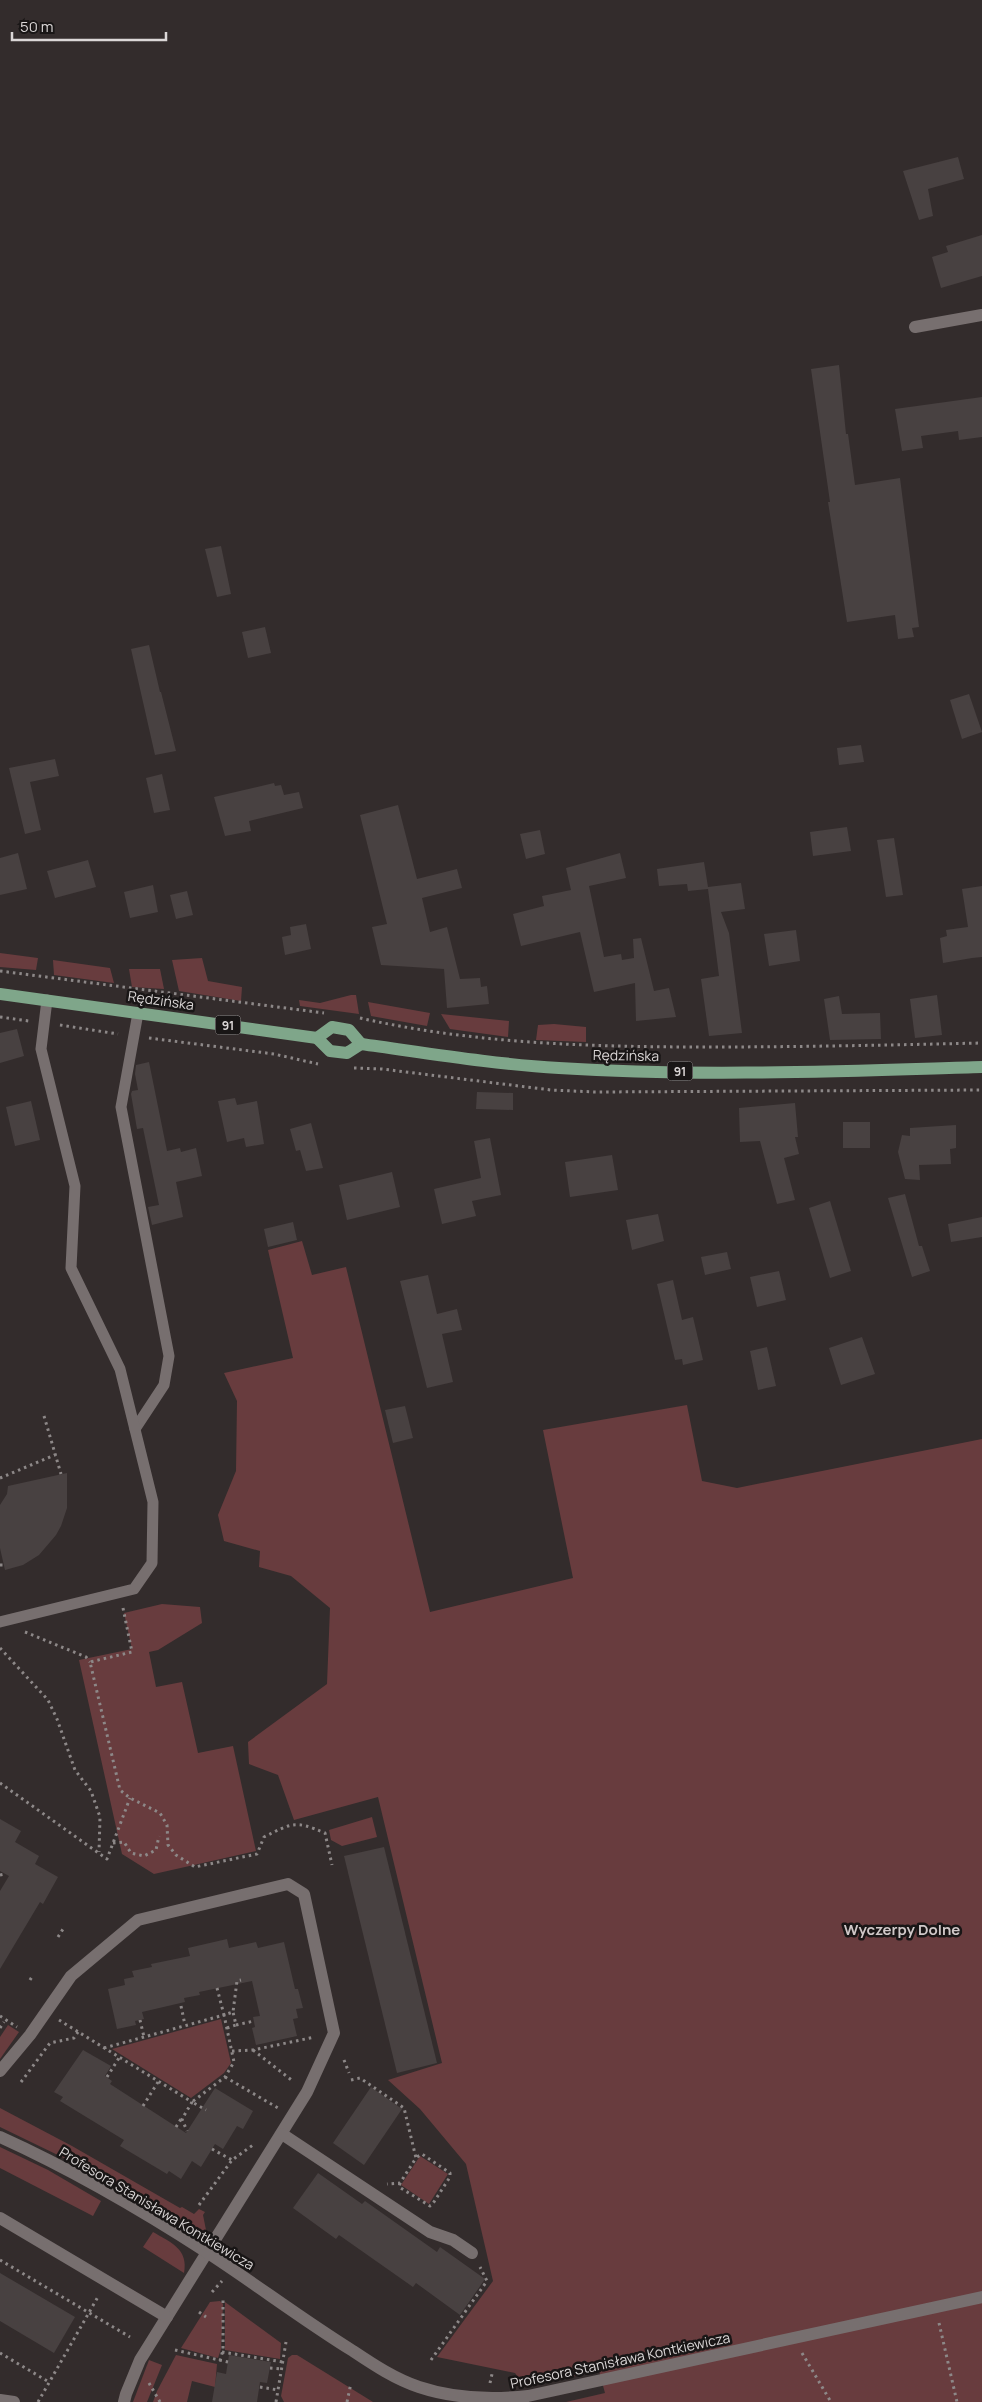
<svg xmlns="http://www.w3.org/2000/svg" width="982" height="2402" font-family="Manrope,sans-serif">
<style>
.green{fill:#683c3e}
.building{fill:#484141}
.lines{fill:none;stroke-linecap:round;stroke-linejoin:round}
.path{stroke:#8d8888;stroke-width:3;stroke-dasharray:2.5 4;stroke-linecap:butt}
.service{stroke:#776f6f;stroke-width:11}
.minor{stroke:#776f6f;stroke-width:12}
.primary{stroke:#7fa68a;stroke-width:12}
.labels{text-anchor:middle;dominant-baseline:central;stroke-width:5;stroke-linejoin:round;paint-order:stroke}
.shield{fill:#191616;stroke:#a19d9d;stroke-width:1}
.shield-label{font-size:12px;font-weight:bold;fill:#dbd7d7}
.street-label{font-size:14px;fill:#dbd7d7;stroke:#191616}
.neighbourhood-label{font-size:15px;font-weight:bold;fill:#d0c8c8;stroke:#191616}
</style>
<rect width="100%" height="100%" fill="#332c2c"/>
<g class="green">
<path d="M0,953L38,958L36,970L0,967Z"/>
<path d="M202,958L208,981L242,987L241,1001L179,991L172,960Z"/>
<path d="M53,960L110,968L114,983L54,975Z"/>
<path d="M129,969H160L164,989L132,987Z"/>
<path d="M351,995H356L359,1014L300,1006L299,1000L320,1003Z"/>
<path d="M368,1002L430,1013L427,1026L371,1016Z"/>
<path d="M441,1014L509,1021L508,1037L450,1029Z"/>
<path d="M554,1024L586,1027V1042L536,1040L538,1025Z"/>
<path d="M302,1241L312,1275L346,1267L430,1612L573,1578L543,1430L687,1405L702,1481L737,1488L982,1439V2402H566L605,2393L599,2371L525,2387L515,2373L437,2357L493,2281L466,2164L420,2109L388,2080L442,2063L378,1797L294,1820L278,1775L249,1764L248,1742L327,1684L330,1608L291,1576L259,1567L260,1551L224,1541L218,1515L236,1471L237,1401L224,1373L293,1358L268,1250Z"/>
<path d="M162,1604L200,1607L202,1623L158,1650L149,1652L156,1687L182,1682L198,1753L233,1746L256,1851L154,1874L122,1854L79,1660L132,1649L124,1613Z"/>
<path d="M372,1817L377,1837L342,1846L331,1840L329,1830Z"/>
<path d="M221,2019L231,2063L224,2073L191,2098L112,2049Z"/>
<path d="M8,2025L19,2032L0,2059V2037Z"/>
<path d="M0,2108L72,2146L180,2208L182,2207L194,2214L199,2209L205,2212L203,2215L206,2230L189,2231L66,2159L0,2127Z"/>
<path d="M0,2147L48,2170L101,2201L93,2216L0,2168Z"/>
<path d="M420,2156L448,2174L429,2204L401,2185Z"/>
<path d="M153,2232C170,2242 189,2249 184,2273L143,2247Z"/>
<path d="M220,2301L223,2304L221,2349L218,2358L181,2348L210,2302Z"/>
<path d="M225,2302L281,2343L280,2359L225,2350Z"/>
<path d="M176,2355L217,2364L215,2387L192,2381L187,2402H153L157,2391Z"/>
<path d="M292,2355H297L373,2402H284L281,2396L288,2358Z"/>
<path d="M149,2360L162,2365L147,2402H133Z"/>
</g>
<g class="building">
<path d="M958,157L964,179L928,189L933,216L919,220L903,171Z"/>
<path d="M982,235V276L941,288L932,257L948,252L946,246Z"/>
<path d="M839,365L846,434H848L855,485L900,478L919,627L912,628L914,637L898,639L895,615L847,622L828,502H830L811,369Z"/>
<path d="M982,397V437L959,440L958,431L921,436L923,448L902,451L895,409Z"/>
<path d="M221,546L231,594L217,597L205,549Z"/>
<path d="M265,627L271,653L248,658L242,632Z"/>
<path d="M149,645L160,692H161L176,751L155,755L131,649Z"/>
<path d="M969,694L982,732L962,739L950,700Z"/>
<path d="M861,745L864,762L839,765L837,748Z"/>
<path d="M55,759L59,776L30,782L41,830L25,834L9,768Z"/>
<path d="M162,774L170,810L154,813L146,778Z"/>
<path d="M274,783L275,786L281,785L284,795L299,792L303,808L249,821L251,831L225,836L214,797Z"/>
<path d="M398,805L417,879L457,869L462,888L422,898L430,932L447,927L460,979L480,978L481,987L487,986L489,1004L447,1008L444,969L381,965L372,927L387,924L360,815Z"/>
<path d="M847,827L851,851L813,856L810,832Z"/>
<path d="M540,830L545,854L526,859L520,834Z"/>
<path d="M894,838L903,895L886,897L877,840Z"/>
<path d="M18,853L27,889L0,895V858Z"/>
<path d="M620,853L626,878L589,886L604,957L621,954L622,960L634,958L633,939L641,938L654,991L669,988L676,1017L636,1021L635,983L594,992L580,932L521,946L513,914L544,906L542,896L571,890L566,868Z"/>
<path d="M88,860L96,887L55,898L47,871Z"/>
<path d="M704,862L708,887L741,883L745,909L721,912L729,933L742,1033L709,1036L701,979L719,976L708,889L688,891L687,884L659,886L657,869Z"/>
<path d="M153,885L158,912L130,918L124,892Z"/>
<path d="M982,886V957L972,958V953V958L943,963L940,938L947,936L946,930L968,927L962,889Z"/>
<path d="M187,891L193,915L176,919L170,895Z"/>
<path d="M306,924L311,949L285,955L282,937L291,935L290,927Z"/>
<path d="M796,930L800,961L769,966L764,934Z"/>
<path d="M937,995L942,1035L915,1038L910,999Z"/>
<path d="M839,996L842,1014L880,1013L881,1039L830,1040L824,999Z"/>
<path d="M17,1029L24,1056L0,1063V1033Z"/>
<path d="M149,1062L167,1151L180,1148L181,1152L196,1148L202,1176L176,1182L183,1217L152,1225L148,1207L159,1205L143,1128L137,1129L131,1094L132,1091L138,1090L135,1074L136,1065Z"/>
<path d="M477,1092L513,1093V1110L476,1109Z"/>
<path d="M235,1098L237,1105L257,1101L264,1144L246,1147L244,1138L227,1142L218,1101Z"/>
<path d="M31,1101L40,1140L15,1146L6,1107Z"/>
<path d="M795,1103L798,1137H795L799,1154L784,1158L795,1200L777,1204L760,1141L740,1142L739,1108Z"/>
<rect x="843" y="1122" width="27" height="26"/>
<path d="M311,1123L323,1168L306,1171L300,1150L296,1151L290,1129Z"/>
<path d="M956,1125V1148L950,1149L951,1164L919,1165L920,1180L905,1179L898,1152L902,1135L910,1136V1128Z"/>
<path d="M490,1138L501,1195L472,1201L476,1216L442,1224L434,1189L481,1178L474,1141Z"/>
<path d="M612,1155L618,1190L570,1197L565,1162Z"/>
<path d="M392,1172L400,1207L347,1220L339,1185Z"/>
<path d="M905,1194L919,1246H922L930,1271L912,1277L888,1198Z"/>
<path d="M830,1201L851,1271L830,1278L809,1208Z"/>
<path d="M658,1214L664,1241L632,1250L626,1220Z"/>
<path d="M982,1217V1237L951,1242L948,1224Z"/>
<path d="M293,1222L297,1240L268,1247L264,1229Z"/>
<path d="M727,1252L731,1269L705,1275L701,1257Z"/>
<path d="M779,1271L786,1300L757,1307L750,1277Z"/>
<path d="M428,1275L437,1314L457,1309L462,1330L442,1334L453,1382L427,1388L400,1281Z"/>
<path d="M673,1280L682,1320L693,1317L703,1360L683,1365L682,1359L675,1360L657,1284Z"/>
<path d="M862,1337L875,1374L841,1385L829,1348Z"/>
<path d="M767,1347L776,1386L758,1390L750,1351Z"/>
<path d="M405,1406L413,1438L393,1443L385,1410Z"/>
<path d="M67,1473V1508L61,1526L56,1535L39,1555L23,1565L5,1570L0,1548V1505L7,1494L8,1486Z"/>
<path d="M0,1819L21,1831L15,1842L39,1856L35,1864L58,1877L43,1904L40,1902L0,1969V1891L9,1876L0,1871Z"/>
<path d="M384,1847L437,2063L397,2073L344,1856Z"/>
<path d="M227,1939L229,1948L256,1942L258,1948L284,1942L295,1989H298L303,2008L296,2009L298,2018L293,2019L297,2036L256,2045L252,2028L255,2027L253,2017L260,2016L252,1981L199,1992L200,1995L184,1998L185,2002L142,2012L144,2019L135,2021L136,2025L117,2029L108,1989L125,1985L124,1979L134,1977L132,1971L152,1967L151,1964L190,1956L188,1948Z"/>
<path d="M83,2050L111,2066L105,2076L112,2081L110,2084L186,2133L215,2088L253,2111L243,2129L237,2126L223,2149L215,2144L201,2167L192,2161L181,2179L169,2171L167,2174L120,2146L124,2140L60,2101L63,2097L54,2092Z"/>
<path d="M371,2087L402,2109L364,2165L333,2143Z"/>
<path d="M318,2173L362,2204L365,2201L437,2252L440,2247L485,2279L460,2315L416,2283L413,2287L339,2235L336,2239L293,2208Z"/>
<path d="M0,2273L75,2317L54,2353L0,2321Z"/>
<path d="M229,2355L271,2362L267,2383L260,2382L257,2402H212L217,2372L226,2374Z"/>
</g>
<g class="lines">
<g class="path">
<path d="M0,971L324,1013"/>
<path d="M0,1017L29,1021"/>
<path d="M360,1018C475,1044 592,1047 710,1047C800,1047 891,1045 982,1043"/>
<path d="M60,1025L118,1034"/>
<path d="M149,1038L274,1054L318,1064"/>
<path d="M354,1068L382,1069L551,1090L595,1092L982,1090"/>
<path d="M44,1416L61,1474"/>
<path d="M0,1478L55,1455"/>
<path d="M0,1565H4"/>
<path d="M123,1608L132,1652L90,1662L120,1790L130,1798L160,1813L167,1825L168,1845L176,1855L195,1867L257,1854L264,1837C292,1823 295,1820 325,1833L332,1865"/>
<path d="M25,1632L86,1657L90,1662"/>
<path d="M0,1648L48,1700L57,1719L75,1770L91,1791L100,1817L99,1852"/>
<path d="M0,1783L107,1859L130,1798"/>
<path d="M113,1843L124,1842L131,1853L144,1856L156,1850L159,1836"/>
<path d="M0,1875L5,1874"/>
<path d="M58,1937L63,1929"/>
<path d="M30,1980L33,1975"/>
<path d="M217,1988L224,2015L233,2012L237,1981L241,1980"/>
<path d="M181,2006L185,2025"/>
<path d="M0,2016L17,2027"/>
<path d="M59,2020L192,2102L182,2119L187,2131"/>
<path d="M140,2020L144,2037"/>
<path d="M236,2025L254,2021"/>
<path d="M0,2028L4,2022"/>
<path d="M227,2028L236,2025L233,2012"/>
<path d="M104,2048L224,2015L234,2062L225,2077L192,2102L206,2110"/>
<path d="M253,2050L294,2082"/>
<path d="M232,2051L253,2050L315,2037"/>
<path d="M344,2060L349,2073"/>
<path d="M107,2077L119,2058"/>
<path d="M225,2077L278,2108"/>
<path d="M351,2080L360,2078L404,2108L416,2158L400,2183L387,2184"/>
<path d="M21,2082L50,2043L74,2038L78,2032"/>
<path d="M143,2106L158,2082"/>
<path d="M176,2127L181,2119"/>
<path d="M212,2149L232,2160"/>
<path d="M400,2183L399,2187L430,2206L432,2205L450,2177V2173L422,2154L417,2157"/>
<path d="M199,2205L232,2160L253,2145"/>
<path d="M0,2260L130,2337"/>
<path d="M212,2292L222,2281"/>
<path d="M199,2312L206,2317"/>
<path d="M939,2323L957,2402"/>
<path d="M175,2350L228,2362"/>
<path d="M222,2352L283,2362"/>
<path d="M0,2353L49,2382"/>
<path d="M802,2353L831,2402"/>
<path d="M431,2360L487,2281L480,2267"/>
<path d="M220,2361L223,2350V2298"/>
<path d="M270,2368L282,2369"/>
<path d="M149,2383L160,2402"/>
<path d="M490,2383L492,2374"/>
<path d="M260,2387L278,2390"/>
<path d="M38,2402L99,2295"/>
<path d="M276,2402L286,2342"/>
<path d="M347,2402L351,2383"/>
</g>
<g class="service">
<path d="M135,1429L164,1385L169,1356L121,1107L138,1013"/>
<path d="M0,1622L134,1589L152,1563L153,1502L120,1369L71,1268L75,1186L41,1049L47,1000"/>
</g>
<g class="minor">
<path d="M915,327L982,315"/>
<path d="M0,2071L30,2035L71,1976L138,1920L288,1884L304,1894L334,2033L307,2092L140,2360L126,2394L124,2402"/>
<path d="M282,2134L430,2232L453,2240L472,2253"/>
<path d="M0,2137C71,2169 143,2211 208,2253C257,2285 303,2320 353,2351C374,2365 395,2379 419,2387C455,2399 491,2400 528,2396L982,2297"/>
<path d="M0,2218L167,2317"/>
<path d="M0,2400L14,2402"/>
</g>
<g class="primary">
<path d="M0,994L317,1038"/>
<path d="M317,1038L332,1027L349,1030L361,1044"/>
<path d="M317,1038L330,1051L347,1053L361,1044"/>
<path d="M361,1044C427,1053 493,1064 559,1068C699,1077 842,1071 982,1067"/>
</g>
</g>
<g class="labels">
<g class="shield">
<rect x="215.5" y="1015.5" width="25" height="19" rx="4"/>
<rect x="667.5" y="1061.5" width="25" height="19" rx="4"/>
</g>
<g class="shield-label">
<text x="228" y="1025">91</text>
<text x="680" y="1071">91</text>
</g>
<g class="street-label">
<text transform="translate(161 1000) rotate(8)">Rędzińska</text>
<text transform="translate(626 1055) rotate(1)">Rędzińska</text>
<text transform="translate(157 2208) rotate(31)">Profesora Stanisława Kontkiewicza</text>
<text transform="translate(620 2360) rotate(-12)">Profesora Stanisława Kontkiewicza</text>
</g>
<g class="neighbourhood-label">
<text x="902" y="1929">Wyczerpy Dolne</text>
</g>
</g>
<path d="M12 32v8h154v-8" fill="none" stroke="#dbd7d7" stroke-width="2.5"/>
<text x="20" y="32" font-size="15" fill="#dbd7d7" stroke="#191616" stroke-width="4" paint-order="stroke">50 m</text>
</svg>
